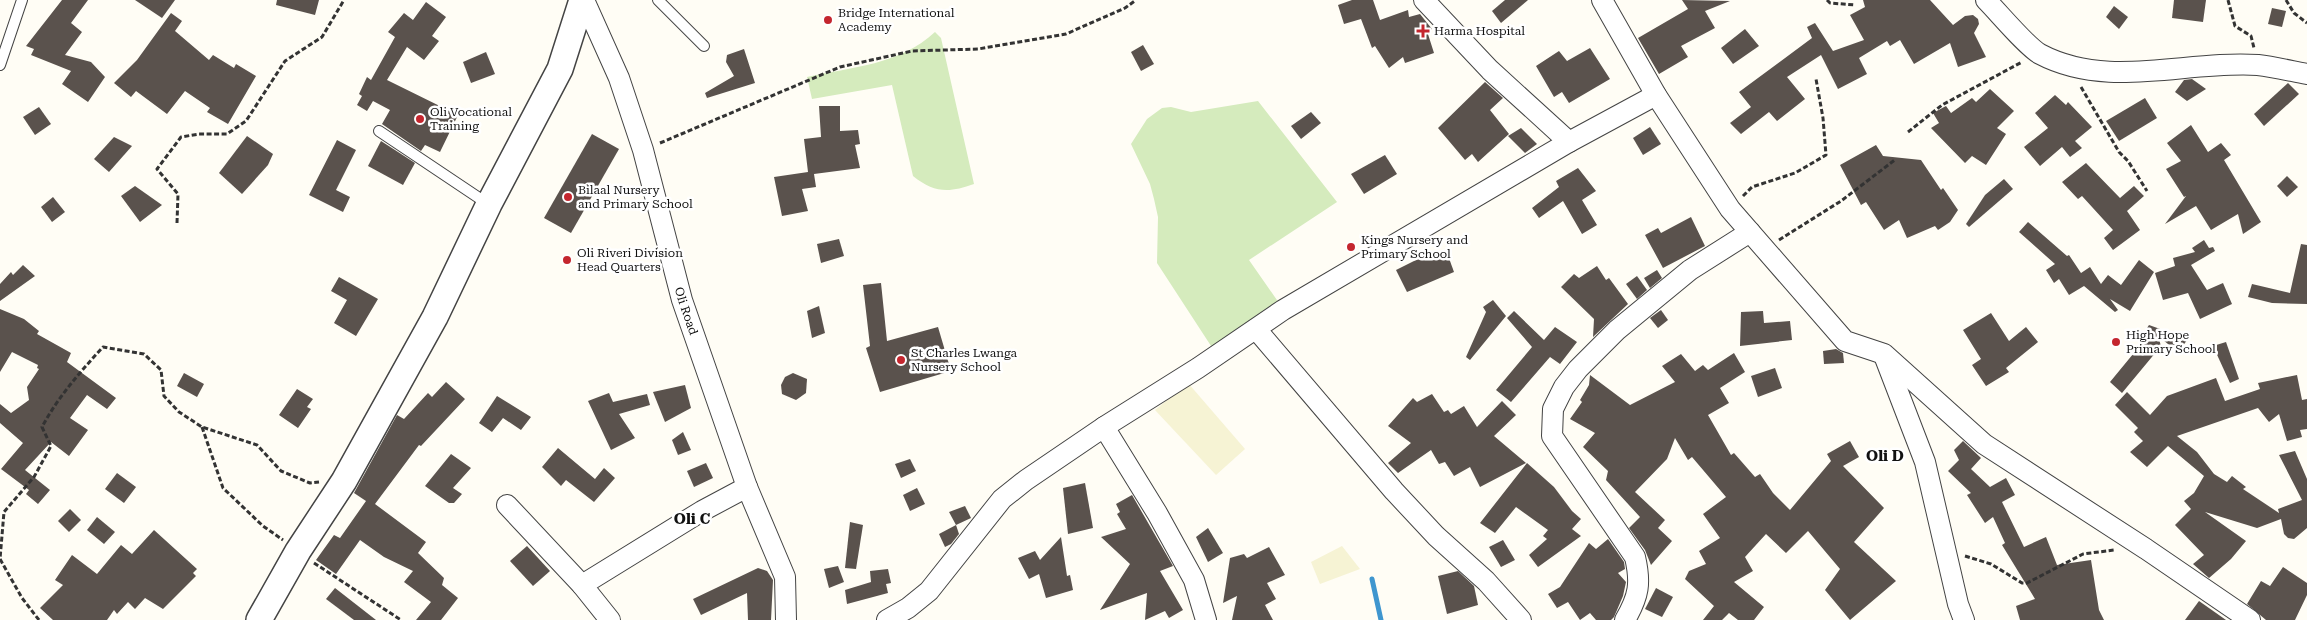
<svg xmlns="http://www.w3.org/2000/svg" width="2307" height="620" font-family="'Roboto Serif',serif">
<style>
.farmland{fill:#f6f3d4}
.green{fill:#d5ebbd}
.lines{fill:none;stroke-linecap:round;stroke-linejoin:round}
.stream{stroke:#3f96cf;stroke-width:5}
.building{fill:#5a524d}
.service-casing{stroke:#444;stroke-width:12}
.minor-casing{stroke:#444;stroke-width:22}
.tertiary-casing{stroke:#444;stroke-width:28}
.path{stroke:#333;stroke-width:3;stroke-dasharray:5 2.5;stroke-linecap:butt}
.service{stroke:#fff;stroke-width:10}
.minor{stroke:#fff;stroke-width:20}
.tertiary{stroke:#fff;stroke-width:25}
.poi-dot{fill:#c4262e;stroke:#fff;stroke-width:2}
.labels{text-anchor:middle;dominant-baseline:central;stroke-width:5;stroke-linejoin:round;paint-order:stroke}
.poi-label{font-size:12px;fill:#111;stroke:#fff;text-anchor:start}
.street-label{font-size:12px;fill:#111;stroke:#fff}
.quarter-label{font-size:15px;font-weight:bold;fill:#111;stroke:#fff}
</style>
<rect width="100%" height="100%" fill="#fffdf5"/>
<g class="farmland">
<path d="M1188,383L1245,449L1216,475L1155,410Z"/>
<path d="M1342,546L1360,569L1320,584L1311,562Z"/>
</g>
<g class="green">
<path d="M935,32L941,38L974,184C949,193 934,193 913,176L892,85L812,99L807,77C851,67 900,65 935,32Z"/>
<path d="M1258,101L1337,202L1249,260L1279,303L1213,349L1157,263L1158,217L1154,199L1150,184L1131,144L1147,119L1162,108L1171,107L1191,112Z"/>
</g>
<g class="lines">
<path class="stream" d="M1372,579L1381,620"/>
</g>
<g class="building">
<path d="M62,0H88L71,23L82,32L65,55L91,62L105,77L88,102L62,84L71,71L31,55L34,49L26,46Z"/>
<path d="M135,0H175L162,18Z"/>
<path d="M277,0H319L315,15L276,5Z"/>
<path d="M1352,0H1373L1380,20L1408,10L1409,17L1420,14L1432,29L1427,31L1434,53L1405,63L1403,57L1389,68L1375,46L1372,48L1361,19L1344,24L1338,5Z"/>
<path d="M1505,0H1528L1501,23L1492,11Z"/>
<path d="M1682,0L1730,1L1705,11L1715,28L1681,46L1688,57L1659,74L1638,38L1688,9Z"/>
<path d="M1863,0H1930L1953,25L1965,16L1973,15L1978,19L1979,24L1974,33L1986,57L1958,67L1950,43L1914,64L1900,40L1890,46L1887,41L1859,58L1867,74L1838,89L1821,55L1787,77L1805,99L1777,121L1769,112L1741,134L1730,123L1751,107L1739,92L1812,38L1807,27L1815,23L1833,51L1864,40L1850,15L1865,7Z"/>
<path d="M2174,0H2206L2203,22L2172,18Z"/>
<path d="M426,2L446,17L432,36L439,41L424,60L407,47L387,80L458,115L440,152L425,145L421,151L382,124L390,110L373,101L367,111L357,105L362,96L359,94L367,77L371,80L395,37L388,32L404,13L413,20Z"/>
<path d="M2114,6L2128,17L2119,29L2106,17Z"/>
<path d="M2272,8L2286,11L2282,27L2268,24Z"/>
<path d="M171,13L182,21L175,31L209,60L213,55L234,68L236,64L256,76L228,124L207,112L210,108L185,91L167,114L136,91L131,97L114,83L137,60Z"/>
<path d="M1745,29L1759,46L1733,64L1721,48Z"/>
<path d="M1143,45L1154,64L1141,71L1131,52Z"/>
<path d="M1590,48L1610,79L1569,103L1562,92L1554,97L1536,66L1559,51L1567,61Z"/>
<path d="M744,49L755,83L707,98L705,93L734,76L726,62L727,55Z"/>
<path d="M486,52L495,74L471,83L463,62Z"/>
<path d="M2192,79L2206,89L2187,101L2175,92L2184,80Z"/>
<path d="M1485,82L1503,98L1490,110L1509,134L1478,162L1472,154L1465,160L1438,128Z"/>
<path d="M2288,83L2299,94L2264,126L2254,114Z"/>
<path d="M1990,89L2014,111L1997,128L2006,134L1986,165L1972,156L1965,163L1931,128L1939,123L1933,113L1946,106L1951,113L1972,98L1976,102Z"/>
<path d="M2055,95L2066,105L2068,102L2092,127L2075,141L2082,148L2070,157L2062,147L2040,166L2024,147L2048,128L2035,113Z"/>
<path d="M2145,98L2157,118L2119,141L2106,121Z"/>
<path d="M819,106H840V131L858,130L860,144L855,145L860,168L814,174L816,187L802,189L808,211L782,216L774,177L808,172L804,139L821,137Z"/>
<path d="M39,107L51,124L35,135L23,117Z"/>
<path d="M1311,112L1321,123L1301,139L1291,126Z"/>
<path d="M2191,125L2208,152L2221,143L2231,155L2224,160L2261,222L2243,234L2238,214L2211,230L2196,206L2165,224L2186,196L2184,197L2166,169L2181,161L2167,143Z"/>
<path d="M1650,127L1661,144L1643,155L1633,138Z"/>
<path d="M1521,128L1537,144L1525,153L1508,136Z"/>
<path d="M592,134L619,149L571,233L544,218Z"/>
<path d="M247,136L273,154L268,165L242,194L219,173Z"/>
<path d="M114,137L132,146L109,172L94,159Z"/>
<path d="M337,140L356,150L336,190L350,197L343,212L309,195Z"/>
<path d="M381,141L415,163L403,185L368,166Z"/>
<path d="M1876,145L1883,156L1921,160L1941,190L1943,188L1958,210L1950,222L1938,230L1935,226L1907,238L1899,220L1884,230L1866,202L1861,205L1840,165Z"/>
<path d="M1385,155L1397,174L1364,194L1351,174Z"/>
<path d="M2086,163L2120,198L2134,186L2144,196L2127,211L2140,230L2113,250L2104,238L2113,230L2082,196L2078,199L2062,182Z"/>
<path d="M1578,168L1596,191L1582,200L1597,225L1582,234L1563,201L1539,218L1532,208L1559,187L1556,181Z"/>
<path d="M2287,176L2298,187L2287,197L2277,186Z"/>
<path d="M2004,179L2013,189L1969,227L1966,224L1985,195Z"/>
<path d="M135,186L162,205L140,222L121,196Z"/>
<path d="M53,197L65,212L52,222L41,207Z"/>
<path d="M1691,217L1705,246L1663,268L1645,235L1658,228L1661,233Z"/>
<path d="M2028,222L2067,256L2069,255L2081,273L2090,267L2101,284L2108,275L2121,285L2139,260L2154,272L2130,311L2110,299L2118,310L2115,312L2084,286L2069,295L2059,279L2054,283L2046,270L2055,264L2019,232Z"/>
<path d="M839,239L844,256L821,263L817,244Z"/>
<path d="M2204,240L2209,248L2213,247L2215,251L2191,265L2207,290L2223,283L2232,304L2200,319L2188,293L2163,300L2155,273L2175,266L2173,258L2195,252L2192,248Z"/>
<path d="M2301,244L2307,245V304L2272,303L2248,297L2252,284L2290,293Z"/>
<path d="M1446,250L1454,272L1407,292L1396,270L1418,259Z"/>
<path d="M23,265L35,276L0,301V284L11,272L13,275Z"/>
<path d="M1597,266L1606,280L1609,278L1628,304L1593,337L1594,319L1561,287L1574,274L1579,278Z"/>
<path d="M1657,270L1662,278L1650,288L1644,278Z"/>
<path d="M1637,276L1647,290L1637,299L1626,284Z"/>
<path d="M339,277L378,299L356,336L334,323L347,300L331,291Z"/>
<path d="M881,283L887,341L938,327L951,371L880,392L866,348L870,346L863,285Z"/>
<path d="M1493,300L1506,316L1470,360L1466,357L1486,312L1483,307Z"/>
<path d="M819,306L825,333L812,338L807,311Z"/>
<path d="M0,309L24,319L39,331L37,334L71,353L67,362L116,398L107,409L87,395L70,418L88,430L69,456L51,442L25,470L50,490L38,504L26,494L29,490L1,469L23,443L0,423V404L11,413L29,400L27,387L39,369L37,368L38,365L12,352L0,372Z"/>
<path d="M1661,310L1668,320L1658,328L1650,318Z"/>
<path d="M1514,311L1544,340L1555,327L1577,342L1560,364L1550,357L1511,402L1496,390L1532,347L1507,318Z"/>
<path d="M1763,311L1764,323L1790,321L1792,340L1740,346L1741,312Z"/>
<path d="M1991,313L2009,341L2026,327L2038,342L2006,368L2009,372L1986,386L1972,365L1981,359L1963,330Z"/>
<path d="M2149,325L2188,339L2178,352L2158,336L2161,346L2122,393L2110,382L2152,331L2147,328Z"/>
<path d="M2226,342L2239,379L2230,383L2213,346Z"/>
<path d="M1836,349L1843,353L1844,363L1824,364L1823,351Z"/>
<path d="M1734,353L1745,372L1720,388L1729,403L1708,415L1731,455L1734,453L1755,477L1760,474L1773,493L1790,510L1831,461L1827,454L1850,441L1859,457L1843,466L1884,508L1854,542L1896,581L1850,620L1825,590L1840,569L1808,531L1786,553L1766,534L1745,557L1753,571L1734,582L1764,607L1754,620H1738L1729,613L1722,620H1703L1714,606L1685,579L1689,571L1706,564L1699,551L1720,538L1703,514L1726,497L1692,457L1688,460L1675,438L1667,459L1635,492L1665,520L1658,528L1672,541L1651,565L1645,550L1629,528L1640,517L1606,480L1608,471L1583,447L1595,433L1570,419L1582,402L1580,400L1589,385L1590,375L1630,405L1675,382L1662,366L1681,354L1695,371L1703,365L1708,370Z"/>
<path d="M1775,368L1782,388L1758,397L1751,376Z"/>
<path d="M184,373L204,384L197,397L177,386Z"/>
<path d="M793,373L807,379L806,393L796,400L782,394L781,385L785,377Z"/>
<path d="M2297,375L2302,400L2307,399V429L2300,430L2302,437L2287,441L2279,414L2269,422L2258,408L2177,436L2197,452L2214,474L2227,482L2232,476L2246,487L2243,489L2279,513L2278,509L2302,500L2279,455L2295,451L2307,479V528L2294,539L2288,538L2284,534L2281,519L2257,528L2205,512L2246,541L2231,559L2209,578L2193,564L2204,555L2175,525L2191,509L2184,501L2194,493L2204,476L2168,446L2147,467L2130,452L2143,441L2134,432L2138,428L2115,405L2127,392L2150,415L2167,396L2216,378L2225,401L2260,389L2258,383Z"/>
<path d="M446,382L465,399L421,446L419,445L375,504L426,542L418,553L444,578L442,585L458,598L441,620H416L431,602L404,582L413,571L384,557L360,540L336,574L316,560L334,535L340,538L366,501L354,493L397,415L404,419L428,393L432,397Z"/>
<path d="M685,385L691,408L665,422L653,392Z"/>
<path d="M297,389L313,399L307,407L311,409L298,428L279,415Z"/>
<path d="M609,393L613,402L647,394L650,405L619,414L635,438L611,450L588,401Z"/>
<path d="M1432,394L1444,412L1448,410L1451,414L1464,406L1477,427L1502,401L1516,415L1494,436L1526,463L1480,487L1470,467L1454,476L1445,462L1439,464L1431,450L1398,473L1388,463L1411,443L1388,426L1413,398L1417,402Z"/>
<path d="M497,396L531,417L521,430L503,418L492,432L479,423Z"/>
<path d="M683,432L691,450L678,455L672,440Z"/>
<path d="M1963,441L1981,458L1971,469L1990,487L2006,478L2015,495L2002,502L2024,547L2046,537L2057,565L2091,560L2099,610L2104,620H2020L2016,606L2035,599L2002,545L2005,543L1993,517L1985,523L1967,495L1971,493L1948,471L1959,460L1954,450Z"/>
<path d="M558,448L595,479L604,468L615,478L594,502L566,480L561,486L542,467Z"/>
<path d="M451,454L471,468L453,488L462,494L454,503H449L425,486Z"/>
<path d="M910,459L916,471L901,478L895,464Z"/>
<path d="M706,463L713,478L694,487L687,471Z"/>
<path d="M1527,463L1554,487L1572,511L1581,519L1572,529L1581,536L1538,567L1529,555L1547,539L1543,536L1548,530L1516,507L1495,533L1480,523Z"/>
<path d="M117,473L136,487L124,503L105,489Z"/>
<path d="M1085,483L1093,528L1068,534L1063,488Z"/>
<path d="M917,488L925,504L910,511L903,495Z"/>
<path d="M1132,495L1173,566L1160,571L1183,610L1169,618L1165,611L1145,620L1147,593L1100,610L1130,564L1101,537L1126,529L1117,514L1120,512L1116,504Z"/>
<path d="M965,506L971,518L956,525L949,512Z"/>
<path d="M70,509L81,520L69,532L58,521Z"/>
<path d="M97,517L115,532L104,544L87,530Z"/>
<path d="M850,522L863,525L856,569L845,568Z"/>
<path d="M956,525L959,534L951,544L945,547L939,534Z"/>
<path d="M1208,528L1223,553L1208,562L1196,537Z"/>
<path d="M154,530L197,569L193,573L196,576L163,609L145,598L135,609L128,602L117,614L114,610L107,620H53L40,608L63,585L55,580L72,555L97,574L121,545L132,554Z"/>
<path d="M1061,537L1067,576L1070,575L1073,590L1046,598L1039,574L1029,579L1018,558L1035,551L1040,560Z"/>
<path d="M1608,539L1624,562L1625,569L1618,573L1626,582L1623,596L1614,617L1611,620H1596L1590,613L1580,620L1568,602L1557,608L1548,594L1560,587L1589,543L1596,549Z"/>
<path d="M1503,540L1515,560L1501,567L1489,547Z"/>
<path d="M527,546L550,571L533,586L510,561Z"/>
<path d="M1269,547L1285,575L1267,583L1276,599L1265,605L1273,620H1232L1237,596L1223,603L1230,558L1244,554L1247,558Z"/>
<path d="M838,566L844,582L829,588L824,569Z"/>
<path d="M2283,567L2307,583V595L2295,620H2266L2247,604L2261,581L2270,586Z"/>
<path d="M758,568L767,571L773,580L771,620H748L747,593L701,615L693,599Z"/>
<path d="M888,569L891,583L886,584L888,593L847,604L845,590L871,582L870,571Z"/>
<path d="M1458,571L1474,586L1478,605L1447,614L1438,576Z"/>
<path d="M335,588L376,620H354L326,599Z"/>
<path d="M1656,588L1673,597L1662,617L1645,609Z"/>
<path d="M2199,601L2226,620H2185Z"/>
</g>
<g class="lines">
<g class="service-casing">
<g id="service">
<path d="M658,0L704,46"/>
<path d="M0,65L22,0"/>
<path d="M379,131L488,204"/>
</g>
</g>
<g class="minor-casing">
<g id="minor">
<path id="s1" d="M584,0L619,78L643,150L682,300L747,487L785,577L786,620"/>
<path d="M1424,0L1490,70L1569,142"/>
<path d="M1602,0L1656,95L1730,209L1845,341L1884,354L1984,444L2146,549L2250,620"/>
<path d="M1986,0C1998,12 2027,47 2040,54C2108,90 2186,60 2258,65C2274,67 2291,71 2307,74"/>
<path d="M1256,329L1394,491L1436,536L1486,581L1521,620"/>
<path d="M1885,358L1925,462L1958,604L1964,620"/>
<path d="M1104,427L1198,368L1283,310L1569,142L1656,95"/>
<path d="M507,505L582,585"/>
<path d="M610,620L582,585L702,511L747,487"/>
<path d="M887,620L908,608L929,591L1002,499L1026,480L1104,427L1157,513L1194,580L1206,620"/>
<path d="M1625,620C1639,596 1641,583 1635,557L1552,436L1553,409L1564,387L1578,369L1617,330L1690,270L1750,232"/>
</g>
</g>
<g class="tertiary-casing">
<path id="tertiary" d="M259,620L298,551L344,481L435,317L489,204L560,69L582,0"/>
</g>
<g class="path">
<path d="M1827,0L1830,3L1855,5"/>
<path d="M2228,0L2235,26L2251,36L2254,48"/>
<path d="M2286,0L2294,13L2307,23"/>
<path d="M2081,87L2119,152L2128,161L2147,191"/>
<path d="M1908,132L1942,105L2022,62"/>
<path d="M660,143L840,67L912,51L978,49L1066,34L1125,8L1136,0"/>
<path d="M1743,196L1752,187L1795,173L1826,155L1823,118L1816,79"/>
<path d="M177,223L178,194L157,169L181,137L199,134H227L246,121L285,61L322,37L344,0"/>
<path d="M1779,240L1841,201L1896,159"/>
<path d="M202,427L223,488L263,526L283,540"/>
<path d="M1965,556L1991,564L2022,583H2027L2083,554L2114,550"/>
<path d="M314,563L401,620"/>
<path d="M39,620L22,598L0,559L4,512L34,477L51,446L42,427C58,397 80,372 103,347L144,354L161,370L164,396L179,412L202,427L257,445L281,471L310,483L319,482"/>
</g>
<use href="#service" class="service"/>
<use href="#minor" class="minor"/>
<use href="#tertiary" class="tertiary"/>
</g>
<g class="poi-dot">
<circle cx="828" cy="20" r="5"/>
<path d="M1420.5 23.5h5v5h5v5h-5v5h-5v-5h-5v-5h5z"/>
<circle cx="420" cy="119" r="5"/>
<circle cx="568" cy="197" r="5"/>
<circle cx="1351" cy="247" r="5"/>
<circle cx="567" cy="260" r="5"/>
<circle cx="2116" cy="342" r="5"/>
<circle cx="901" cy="360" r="5"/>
</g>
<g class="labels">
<g class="poi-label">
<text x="838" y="13">Bridge International<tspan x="838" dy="14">Academy</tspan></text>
<text x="1434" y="31">Harma Hospital</text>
<text x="430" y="112">Oli Vocational<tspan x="430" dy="14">Training</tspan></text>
<text x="578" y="190">Bilaal Nursery<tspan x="578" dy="14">and Primary School</tspan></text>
<text x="1361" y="240">Kings Nursery and<tspan x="1361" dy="14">Primary School</tspan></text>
<text x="577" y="253">Oli Riveri Division<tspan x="577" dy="14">Head Quarters</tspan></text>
<text x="2126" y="335">High Hope<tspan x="2126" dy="14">Primary School</tspan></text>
<text x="911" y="353">St Charles Lwanga<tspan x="911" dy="14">Nursery School</tspan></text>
</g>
<g class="street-label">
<text stroke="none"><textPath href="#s1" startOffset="328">Oli Road</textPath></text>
</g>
<g class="quarter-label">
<text x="1885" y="456">Oli D</text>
<text x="692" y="519">Oli C</text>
</g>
</g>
</svg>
